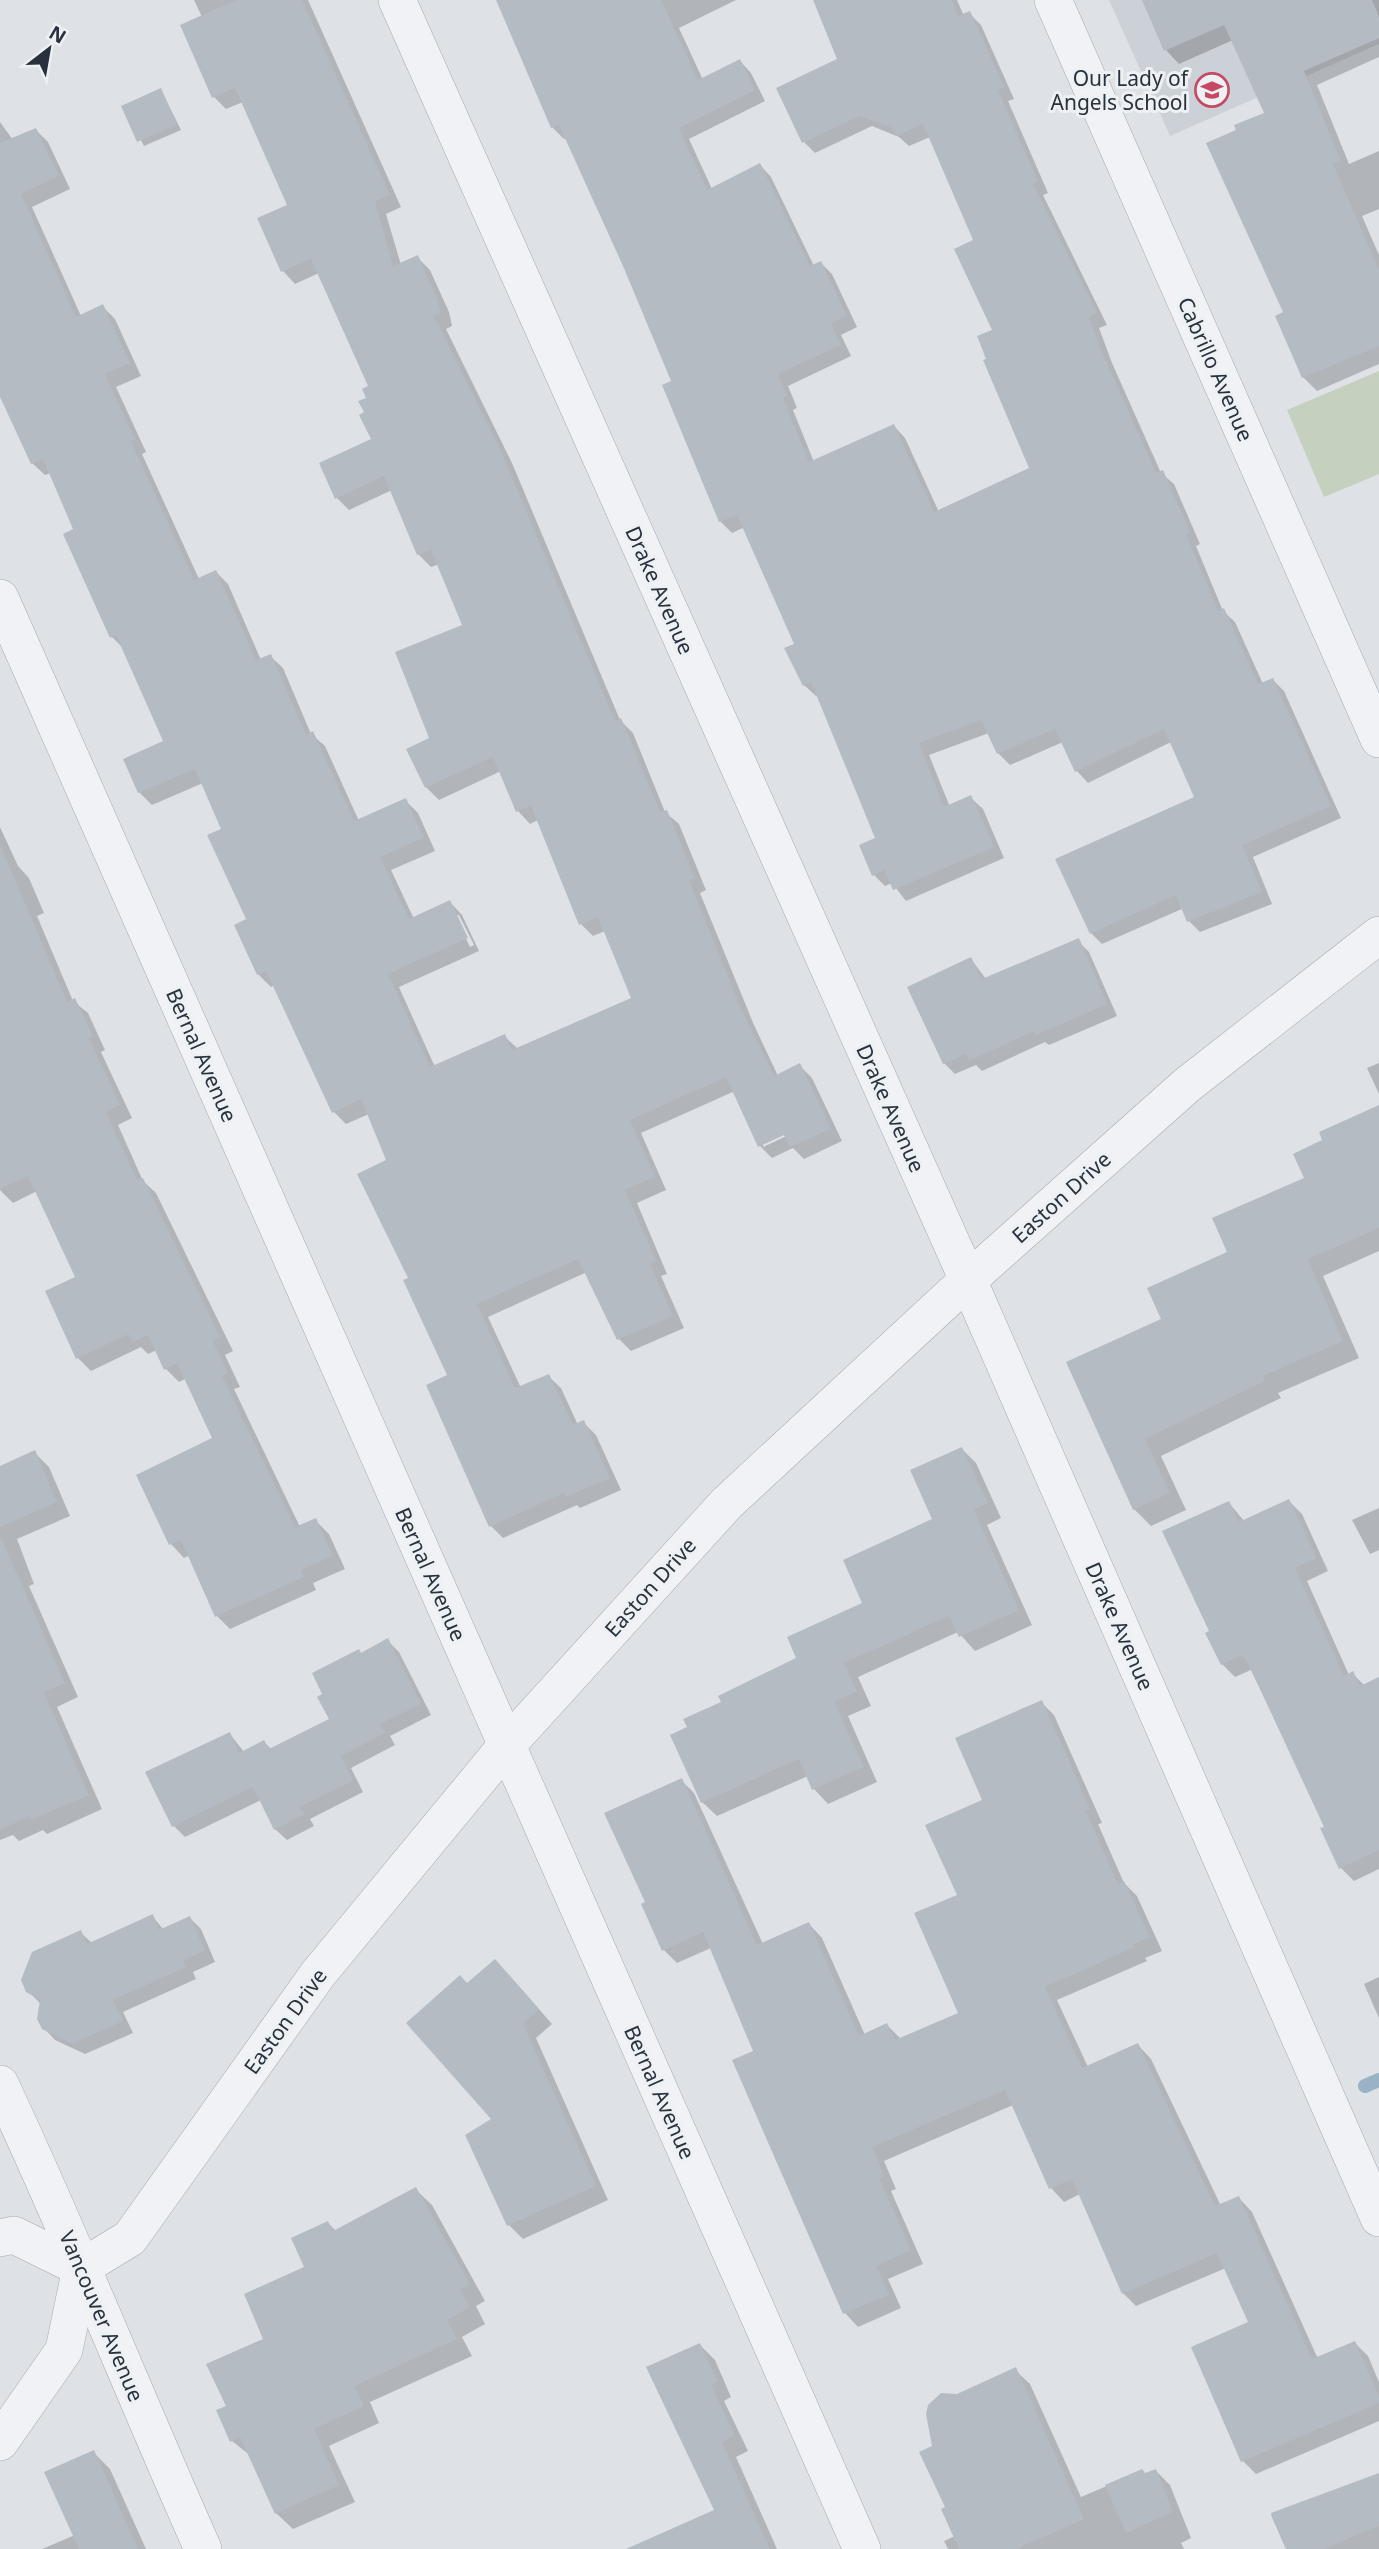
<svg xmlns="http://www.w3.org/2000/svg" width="1379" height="2549" font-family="'Noto Sans',sans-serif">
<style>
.built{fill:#ccd1d8}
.green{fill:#c5d0bf}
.shadow{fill:#0003;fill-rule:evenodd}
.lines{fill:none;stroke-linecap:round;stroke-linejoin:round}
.stream{stroke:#9ab2c5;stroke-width:14}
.building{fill:#b5bbc3}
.minor-casing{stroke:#a4a9b1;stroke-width:38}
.minor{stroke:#f0f2f5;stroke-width:37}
.labels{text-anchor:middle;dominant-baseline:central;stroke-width:6;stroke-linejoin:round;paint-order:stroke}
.poi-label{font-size:21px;fill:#28313d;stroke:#edf1f4;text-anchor:end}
.street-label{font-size:21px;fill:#28313d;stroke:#edf1f4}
</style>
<rect width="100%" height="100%" fill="#dee2e7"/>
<path class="built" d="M1109,0H1379V44L1170,136Z"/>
<path class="green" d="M1379,371V474L1324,497L1287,410Z"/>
<g class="shadow">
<path d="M194,0H308L401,207L386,214L401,265L417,257L430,270L449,312L452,326L446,329L512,463L620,720L633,733L665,812L679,824L706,890L700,893L754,1025L778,1076L800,1066L812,1078L842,1141L804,1159L793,1148L772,1158L760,1146L735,1091L641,1133L666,1190L637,1203L667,1274L661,1276L684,1328L631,1351L619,1339L587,1272L488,1317L521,1388L548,1376L561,1388L578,1425L583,1422L596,1435L621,1490L580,1508L577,1505L503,1538L491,1526L449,1376L411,1279L388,1161L369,1114L346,1124L334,1112L274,985L271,987L258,974L249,920L223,830L203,783L152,805L139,792L165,742L125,650L112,637L76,530L51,473L45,475L32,463L0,393V122L13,140L36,130L48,142L70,189L32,207L81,316L102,306L115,319L141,376L116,387L146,452L142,454L199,579L216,572L228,584L261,660L270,656L283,668L311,734L325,746L359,821L405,800L418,813L435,851L391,870L414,919L450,902L462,915L479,951L399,987L435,1067L504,1036L517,1048L633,999L605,931L593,936L581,924L538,820L530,824L518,811L501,771L439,800L426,787L431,739L464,626L439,564L431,567L418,554L392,490L349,510L337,498L373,439L366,413L370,387L319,273L295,284L283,271L289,206L243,102L226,109L214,97L202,17ZM455,915H459L474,945L470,947ZM791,1129L793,1133L763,1147V1143Z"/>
<path d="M498,0H736L679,28L703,80L740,61L751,73L765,101L689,139L712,189L760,165L771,177L814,266L821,263L832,274L857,327L841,335L851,356L788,386L797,408L793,410L814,462L894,426L905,438L939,512L1031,468L988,360L995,331L976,241L930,137L909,146L899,137L872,126L815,153L804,142L840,60L815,0H957L964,16L969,13L981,25L1014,99L1008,101L1048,193L1043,195L1107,325L1099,328L1112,363L1161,473L1174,484L1200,544L1196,546L1223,611L1235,622L1263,684L1273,680L1284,691L1341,818L1253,857L1272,904L1200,932L1189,921L1184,908L1102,944L1091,933L1196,798L1171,742L1088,783L1077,771L1063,742L1010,765L998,753L989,733L929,755L950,807L971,798L983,809L1004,858L906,901L892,883L885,886L874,875L878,839L818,695L816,696L804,685L796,645L745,527L732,533L720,521L673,382L624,265L566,138L564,139L552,127Z"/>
<path d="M1143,0H1379V57L1317,85L1349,164L1379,151V209L1362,216L1379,255V364L1317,391L1303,377L1238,131L1266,114L1233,40L1179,64L1166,50Z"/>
<path d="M161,90L181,130L144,146L123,107Z"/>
<path d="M0,827L18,866L29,878L44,913L37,916L73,1001L88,1013L105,1050L101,1052L132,1118L118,1125L143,1181L156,1193L233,1351L225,1355L240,1387L234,1389L300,1527L315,1520L329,1534L345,1569L313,1583L316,1590L230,1629L216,1615L190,1555L184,1558L171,1544L138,1476L215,1439L187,1378L179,1382L166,1369L157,1350L148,1354L141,1347L91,1371L78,1358V1278L37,1191L13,1203L0,1190Z"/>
<path d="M1078,941L1089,952L1117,1016L1049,1045L1045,1042L982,1071L976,1065L955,1074L944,1063L971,959L986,979Z"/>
<path d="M1379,1063V1094L1367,1068Z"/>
<path d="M1379,1107V1251L1323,1276L1359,1358L1278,1393L1281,1398L1161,1456L1186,1510L1151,1526L1134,1509L1068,1363L1164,1320L1306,1179L1325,1141Z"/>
<path d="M962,1449L976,1463L1001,1518L987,1525L1032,1625L975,1651L958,1632L858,1677L871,1706L848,1716L877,1782L828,1804L814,1789L808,1776L717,1816L702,1802L690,1728L723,1702L798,1659L864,1604L934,1520Z"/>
<path d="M35,1453L49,1467L70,1516L17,1539L34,1584L29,1586L78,1697L57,1707L102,1809L47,1834L43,1830L19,1841L13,1835L0,1840V1468Z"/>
<path d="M1289,1501L1302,1514L1328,1571L1307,1581L1349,1675L1352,1673L1365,1686L1379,1691V1869L1354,1881L1341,1868L1323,1829L1326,1828L1251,1670L1235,1677L1222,1664L1211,1632L1229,1503L1245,1522Z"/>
<path d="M1379,1508V1550L1370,1554L1352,1520Z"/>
<path d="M388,1641L399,1652L431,1715L390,1736L395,1745L351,1768L363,1792L310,1819L314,1826L287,1840L275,1829L261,1800L185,1837L174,1826L230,1734L244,1752L264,1742L272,1750L331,1720Z"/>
<path d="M1041,1702L1054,1715L1102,1823L1098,1824L1124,1883L1137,1896L1162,1951L1145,1958L1147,1961L1057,2000L1088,2067L1138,2045L1151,2059L1221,2206L1239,2198L1252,2212L1318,2359L1355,2343L1368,2356L1379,2382V2421L1256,2474L1243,2461L1250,2323L1226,2268L1136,2306L1123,2293L1080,2194L1064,2202L1051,2188L1013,2105L884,2161L896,2189L891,2191L923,2264L888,2279L901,2308L858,2327L845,2313L734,2061L756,2052L711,1948L677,1963L664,1950L647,1903L681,1780L694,1793L763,1944L809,1924L822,1938L865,2035L887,2025L901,2039L961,2014L959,1895L984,1801Z"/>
<path d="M152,1916L164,1930L190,1918L201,1929L215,1962L193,1972L196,1979L123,2012L133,2033L85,2054L55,2040L44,2028L40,2003L28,1991L80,1932L92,1943Z"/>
<path d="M509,1975L552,2024L536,2038L608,2200L523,2239L509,2225L493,2120L467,1985Z"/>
<path d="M1379,1977V2018L1364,1984Z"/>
<path d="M415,2189L432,2205L485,2301L476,2306L485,2324L462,2337L472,2356L370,2402L379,2423L329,2446L355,2502L293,2529L276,2513L251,2456L232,2441L228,2406L306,2268L328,2223L336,2231Z"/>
<path d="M700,2345L715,2360L731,2397L724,2401L748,2451L736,2457L777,2549H631L716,2510Z"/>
<path d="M1015,2370L1030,2384L1081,2497L1142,2471L1146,2475L1156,2471L1170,2485L1191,2538L1181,2543L1184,2549H948L944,2541L955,2536L934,2447L957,2396Z"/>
<path d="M93,2452L110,2469L146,2549H42L75,2535Z"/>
<path d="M1379,2475V2549H1286L1271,2515Z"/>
</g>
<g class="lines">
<path class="stream" d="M1365,2086L1379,2080"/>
</g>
<g class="building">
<path d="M236,0H302L390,195L375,201L393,266L418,255L437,298L441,313L434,316L500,449L615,721L621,718L660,812L667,810L695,878L689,880L742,1011L774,1076L800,1063L831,1129L790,1147L784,1135L758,1147L726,1077L630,1120L655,1177L625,1190L656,1261L650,1264L673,1316L617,1340L578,1259L477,1304L515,1388L549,1374L573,1425L584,1420L610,1478L566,1497L564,1493L489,1527L426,1385L447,1375L403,1280L408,1278L357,1174L386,1160L361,1099L332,1113L266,971L257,975L234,925L246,919L207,835L221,829L195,769L138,793L123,759L163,741L116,635L110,638L63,534L73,529L43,459L31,464L0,397V143L36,128L59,176L21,194L76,317L103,304L130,363L105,374L135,440L131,441L194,580L216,570L256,660L271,654L306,735L313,731L354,821L406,798L424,838L380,857L409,919L450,900L468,938L388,974L430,1067L505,1034L512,1050L631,998L598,917L579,925L531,806L516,812L493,757L425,788L406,749L429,738L395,652L462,625L431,550L417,555L384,476L335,499L319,463L371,439L359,415L364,412L358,401L366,398L362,389L368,386L311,259L281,272L257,218L287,205L235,88L212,98L180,25Z"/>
<path d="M496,0H661L698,80L740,59L755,90L679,128L707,190L760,163L810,266L821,261L847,316L831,323L841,345L778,374L787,396L783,398L809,462L894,424L934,512L1029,468L983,360L986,359L977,336L992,330L954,249L973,240L923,124L896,136L890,127L860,116L802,143L776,88L837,59L813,0H952L958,16L970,11L1004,87L998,90L1038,182L1033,184L1097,313L1089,317L1101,350L1156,473L1163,470L1190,532L1186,534L1218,611L1224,608L1258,684L1273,678L1331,806L1242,845L1262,892L1187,922L1176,895L1090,934L1055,859L1194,797L1164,729L1075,772L1055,729L997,754L981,720L919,743L944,807L971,795L994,847L893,890L884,870L872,876L859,845L875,838L811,682L803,686L784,648L794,644L737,515L719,522L662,385L671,381L623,266L559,125L551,128Z"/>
<path d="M1142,0H1372L1379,17V38L1304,71L1341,161L1333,164L1379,270V346L1302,378L1275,316L1283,312L1206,143L1236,130L1234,125L1264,113L1224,25L1164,51Z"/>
<path d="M161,88L177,125L137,142L121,106Z"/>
<path d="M0,844L67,1002L75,998L93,1036L89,1038L120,1105L106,1112L137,1180L143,1178L220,1337L213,1341L228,1373L222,1376L295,1527L316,1518L333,1556L301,1570L304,1577L215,1617L181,1540L169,1545L136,1475L212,1438L177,1363L164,1370L148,1335L133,1342L129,1334L76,1359L45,1291L75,1277L28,1176L0,1189Z"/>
<path d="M1079,938L1107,1004L1036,1035L1034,1031L969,1061L966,1054L943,1064L907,987L971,957L982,979Z"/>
<path d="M1379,1105V1228L1308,1259L1343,1341L1263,1376L1265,1381L1145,1439L1170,1493L1133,1510L1066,1362L1161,1319L1147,1288L1227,1252L1212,1218L1304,1178L1293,1154L1322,1140L1319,1132Z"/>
<path d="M962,1447L988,1503L974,1510L1019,1610L959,1637L949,1616L844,1663L857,1691L834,1702L864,1767L812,1790L799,1759L701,1803L670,1735L687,1727L683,1719L721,1702L718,1696L796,1658L787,1637L862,1603L843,1560L932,1519L910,1470Z"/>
<path d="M35,1450L57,1502L0,1527V1466Z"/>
<path d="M1289,1499L1317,1558L1295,1568L1344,1676L1353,1671L1360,1686L1379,1677V1850L1339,1869L1320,1828L1324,1827L1250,1667L1242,1655L1221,1665L1205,1633L1209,1631L1162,1531L1229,1501L1239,1522Z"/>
<path d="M0,1535L65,1683L44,1692L89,1795L31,1820L29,1816L0,1830Z"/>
<path d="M388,1638L421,1704L380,1724L385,1733L341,1756L353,1781L300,1807L304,1814L274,1830L253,1787L172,1827L145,1772L230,1732L239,1753L264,1740L269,1749L329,1719L317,1697L322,1694L312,1673L359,1649L361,1653Z"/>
<path d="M1042,1700L1090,1809L1086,1811L1118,1884L1124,1881L1150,1937L1133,1944L1135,1947L1045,1987L1082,2068L1138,2043L1215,2206L1239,2196L1312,2359L1355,2341L1379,2397V2403L1241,2462L1191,2347L1248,2322L1217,2253L1122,2294L1072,2179L1049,2189L1005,2090L872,2147L884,2176L879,2178L911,2250L876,2266L889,2295L843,2314L732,2060L753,2051L703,1932L662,1951L641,1904L645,1902L604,1813L682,1778L757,1945L809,1922L859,2036L887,2023L895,2040L958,2013L914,1913L957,1895L925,1825L982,1800L955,1738Z"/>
<path d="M153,1914L159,1930L190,1916L205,1951L183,1960L186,1967L113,2000L123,2021L72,2044L42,2029L37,2019L40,2000L26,1992L21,1980L32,1952L81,1930L87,1944Z"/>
<path d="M495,1959L539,2009L523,2024L596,2186L507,2226L465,2135L491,2119L406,2023L460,1975L467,1983Z"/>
<path d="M416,2187L470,2284L460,2289L470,2307L447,2320L457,2339L355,2386L364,2406L314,2429L339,2485L275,2514L240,2437L230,2442L216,2410L226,2406L206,2364L263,2339L244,2294L304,2267L291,2238L328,2221L333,2231Z"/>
<path d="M700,2343L718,2382L711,2385L735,2435L722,2442L770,2549H626L714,2510L646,2367Z"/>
<path d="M1016,2367L1084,2519L1016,2549H959L941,2509L945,2507L919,2452L932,2446L926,2414L928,2405L941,2393L957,2394Z"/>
<path d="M94,2450L138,2549H79L44,2472Z"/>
<path d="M1142,2469L1145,2473L1156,2469L1173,2512L1126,2533L1105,2485Z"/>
<path d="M1379,2473V2526L1324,2549H1286L1271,2513Z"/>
</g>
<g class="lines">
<g class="minor-casing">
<g id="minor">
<path d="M397,0L968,1280L1379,2218"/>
<path d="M1053,0L1379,739"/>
<path d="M0,598L862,2549"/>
<path d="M0,2084C72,2237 134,2394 203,2549"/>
<path d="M0,2238L14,2235L81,2268"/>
<path d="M81,2268L130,2238L318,1974L507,1745L727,1503L968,1280L1187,1085L1379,935"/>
<path d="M0,2442L64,2350L81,2268"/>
</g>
</g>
<use href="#minor" class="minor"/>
</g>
<defs>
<g id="school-ring" transform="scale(1.75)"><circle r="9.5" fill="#edf1f4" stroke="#c74862" stroke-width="1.5"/><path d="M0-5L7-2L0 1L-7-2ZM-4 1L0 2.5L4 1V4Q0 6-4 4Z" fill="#c74862"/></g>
</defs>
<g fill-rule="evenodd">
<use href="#school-ring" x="1212" y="90"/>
</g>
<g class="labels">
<g class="poi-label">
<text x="1188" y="78">Our Lady of<tspan x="1188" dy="24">Angels School</tspan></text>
</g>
<g class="street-label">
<text transform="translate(1216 369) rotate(66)">Cabrillo Avenue</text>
<text transform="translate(660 590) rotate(66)">Drake Avenue</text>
<text transform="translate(202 1055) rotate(66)">Bernal Avenue</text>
<text transform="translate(891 1108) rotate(66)">Drake Avenue</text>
<text transform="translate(1061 1197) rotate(-42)">Easton Drive</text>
<text transform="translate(431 1574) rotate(66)">Bernal Avenue</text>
<text transform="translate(650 1587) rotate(-48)">Easton Drive</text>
<text transform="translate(1120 1626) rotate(66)">Drake Avenue</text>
<text transform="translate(285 2021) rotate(-54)">Easton Drive</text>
<text transform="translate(660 2092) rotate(66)">Bernal Avenue</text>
<text transform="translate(102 2316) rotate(67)">Vancouver Avenue</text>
</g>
</g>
<g transform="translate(49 49) rotate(31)" stroke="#edf1f4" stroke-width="5" paint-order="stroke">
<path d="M0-5L12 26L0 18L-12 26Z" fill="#28313d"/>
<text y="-10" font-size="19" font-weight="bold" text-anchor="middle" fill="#28313d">N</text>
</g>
</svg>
